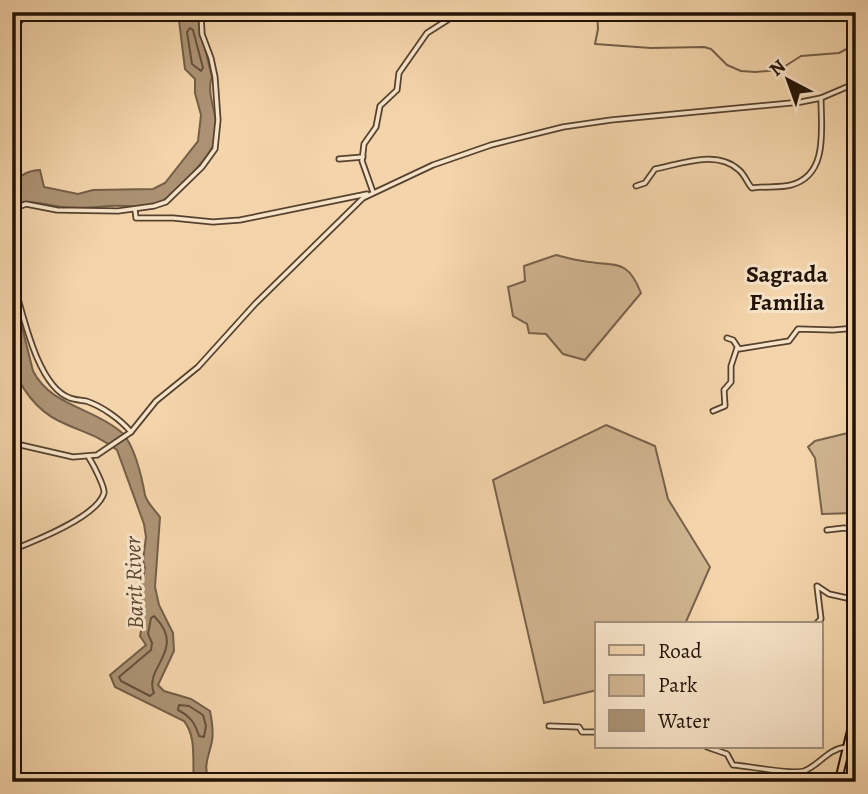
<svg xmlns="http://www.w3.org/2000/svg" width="868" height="794" font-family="Alegreya,serif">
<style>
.green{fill:#cfb38f;stroke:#78624a;stroke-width:2}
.water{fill:#ac9273;stroke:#745f47;stroke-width:2}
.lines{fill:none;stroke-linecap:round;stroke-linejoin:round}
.shore{stroke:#66523c;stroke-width:2}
.stream{stroke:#745f47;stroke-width:2}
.minor-casing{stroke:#56422e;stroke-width:7}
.major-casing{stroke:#211205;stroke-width:9}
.minor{stroke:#f7e3c8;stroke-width:3.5}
.major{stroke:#f3d4ab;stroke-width:5}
.labels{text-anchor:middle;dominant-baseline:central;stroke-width:6;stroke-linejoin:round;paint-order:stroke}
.water-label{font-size:23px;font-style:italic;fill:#594531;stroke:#f7e3c8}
.quarter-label{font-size:24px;font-weight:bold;fill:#211205;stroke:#f7e3c8}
</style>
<rect width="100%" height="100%" fill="#f3d4ab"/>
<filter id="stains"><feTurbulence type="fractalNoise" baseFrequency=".00286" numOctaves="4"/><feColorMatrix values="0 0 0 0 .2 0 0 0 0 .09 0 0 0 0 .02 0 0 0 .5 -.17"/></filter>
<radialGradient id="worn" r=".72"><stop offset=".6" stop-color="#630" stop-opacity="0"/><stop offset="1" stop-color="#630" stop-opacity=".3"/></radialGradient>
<g class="green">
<path d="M556,255C565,257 574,260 583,261C615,267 627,257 641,293L585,360L563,354L546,334L529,333L527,324L513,316L508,287L525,281L524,266Z"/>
<path d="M606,425L655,446L668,499L710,567L685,624H597V690L544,703L493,480Z"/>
<path d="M856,431V488L847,491L854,500V513L822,514L815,458L808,447L815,441Z"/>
</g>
<g class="water">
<path d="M178,12H200L199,24L212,77C204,98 225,124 213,146C204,162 175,196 158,203C143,209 126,205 110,206C94,207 79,209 62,207C50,206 37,201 25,202C19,203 16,206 12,211V184C20,175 28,170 40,170L44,187L78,194L93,190L153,189L165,183L198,141L201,115L195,93V79L185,69Z"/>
<path d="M12,287L33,371C51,406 91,407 120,431C134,442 142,478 145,495C147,503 155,510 160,517L155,587L159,605L173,633L174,651L158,685L164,691L191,699L210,711C212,721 214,731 212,741C209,757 202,766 210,782H194C192,761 197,737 184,721L115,687L110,675L146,645L140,636L143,620L141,587L145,568L143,560L146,537L144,524L117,450C100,436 79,431 59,421C38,411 18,387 13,363C8,344 12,309 12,287Z"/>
</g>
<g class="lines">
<g class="shore">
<path d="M190,28L193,30L203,68L201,71L192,64L187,32Z"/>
<path d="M154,616C188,650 143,667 154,693L150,696L121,681L119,677L151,650L152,643L148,634L151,618Z"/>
<path d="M179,705L189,706L203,715L206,726L204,737L199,736C195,723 191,717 178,710Z"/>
</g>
<path class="stream" d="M597,12L598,29L595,44L651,48L704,47L711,49L727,65L741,71L755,72L779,70L801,56L839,53L856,44"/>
<g class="minor-casing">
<g id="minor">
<path d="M339,159L363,157"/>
<path d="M636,186L645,183L655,169C681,164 717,149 739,170C745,175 747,183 752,188C765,186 779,188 791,185C829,175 821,128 821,98"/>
<path d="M373,192L362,161L364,144L376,127L380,106L397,90L399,73L427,33L449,19L456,12"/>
<path d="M135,210L136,218H173L213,222L240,220L367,194"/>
<path d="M12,213L18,207L26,204L57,210L118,211L154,206L166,202L202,167L215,149L218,120L215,77L211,58L202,34L201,12"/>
<path d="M850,240L856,238"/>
<path d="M12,277C22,309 36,386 70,398C75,400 81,400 86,401C102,406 121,420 131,432"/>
<path d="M727,338L733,340L739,349L789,341L798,329L833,330L856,328"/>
<path d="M713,411L725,406L724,390L731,382V366L737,348"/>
<path d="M12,443L73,457L97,455L131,432L156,401L198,367L255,304L363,198L433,165L491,145L563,127L611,120L801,102L821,98L856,83"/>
<path d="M827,530L844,528L856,530"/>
<path d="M12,550C35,541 97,517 104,493C105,487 93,464 89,458"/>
<path d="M816,624L821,619L817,586L829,594L856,600"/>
<path d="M549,726L579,727L582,732H597"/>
<path d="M707,747L727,754L733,765C750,766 791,775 804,771C820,765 827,749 846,747"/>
</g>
</g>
<g class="major-casing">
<g id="major">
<path d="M12,29L26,12"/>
<path d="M838,782L856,708"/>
</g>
</g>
<use href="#minor" class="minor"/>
<use href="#major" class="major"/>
</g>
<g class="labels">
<g class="water-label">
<text transform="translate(134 583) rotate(-92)">Barit River</text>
</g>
<g class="quarter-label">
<text x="787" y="274">Sagrada<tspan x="787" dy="28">Familia</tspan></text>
</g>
</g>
<rect width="868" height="794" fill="none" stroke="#f3d4ab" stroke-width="42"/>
<rect x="14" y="14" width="840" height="766" fill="none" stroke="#211205" stroke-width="3.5"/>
<rect x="21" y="21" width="826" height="752" fill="none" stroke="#211205" stroke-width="2"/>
<rect x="595" y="622" width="228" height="126" fill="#f7e3c8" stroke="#a18f7a" stroke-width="2"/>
<rect x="609" y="645" width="35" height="10" fill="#f3d4ab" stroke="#a18f7a" stroke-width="2"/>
<text x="658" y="658" font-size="21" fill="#211205">Road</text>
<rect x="609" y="675" width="35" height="21" fill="#cfb38f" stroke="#a18f7a" stroke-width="2"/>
<text x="658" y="692" font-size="21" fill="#211205">Park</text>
<rect x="609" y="710" width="35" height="21" fill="#ac9273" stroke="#a18f7a" stroke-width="2"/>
<text x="658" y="728" font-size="21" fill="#211205">Water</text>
<g transform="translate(788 80) rotate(319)" stroke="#f7e3c8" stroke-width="5" paint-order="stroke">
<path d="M0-5L12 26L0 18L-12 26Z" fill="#211205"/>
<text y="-10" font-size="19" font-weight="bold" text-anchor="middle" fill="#211205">N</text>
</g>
<rect width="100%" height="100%" filter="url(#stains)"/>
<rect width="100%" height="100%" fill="url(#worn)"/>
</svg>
